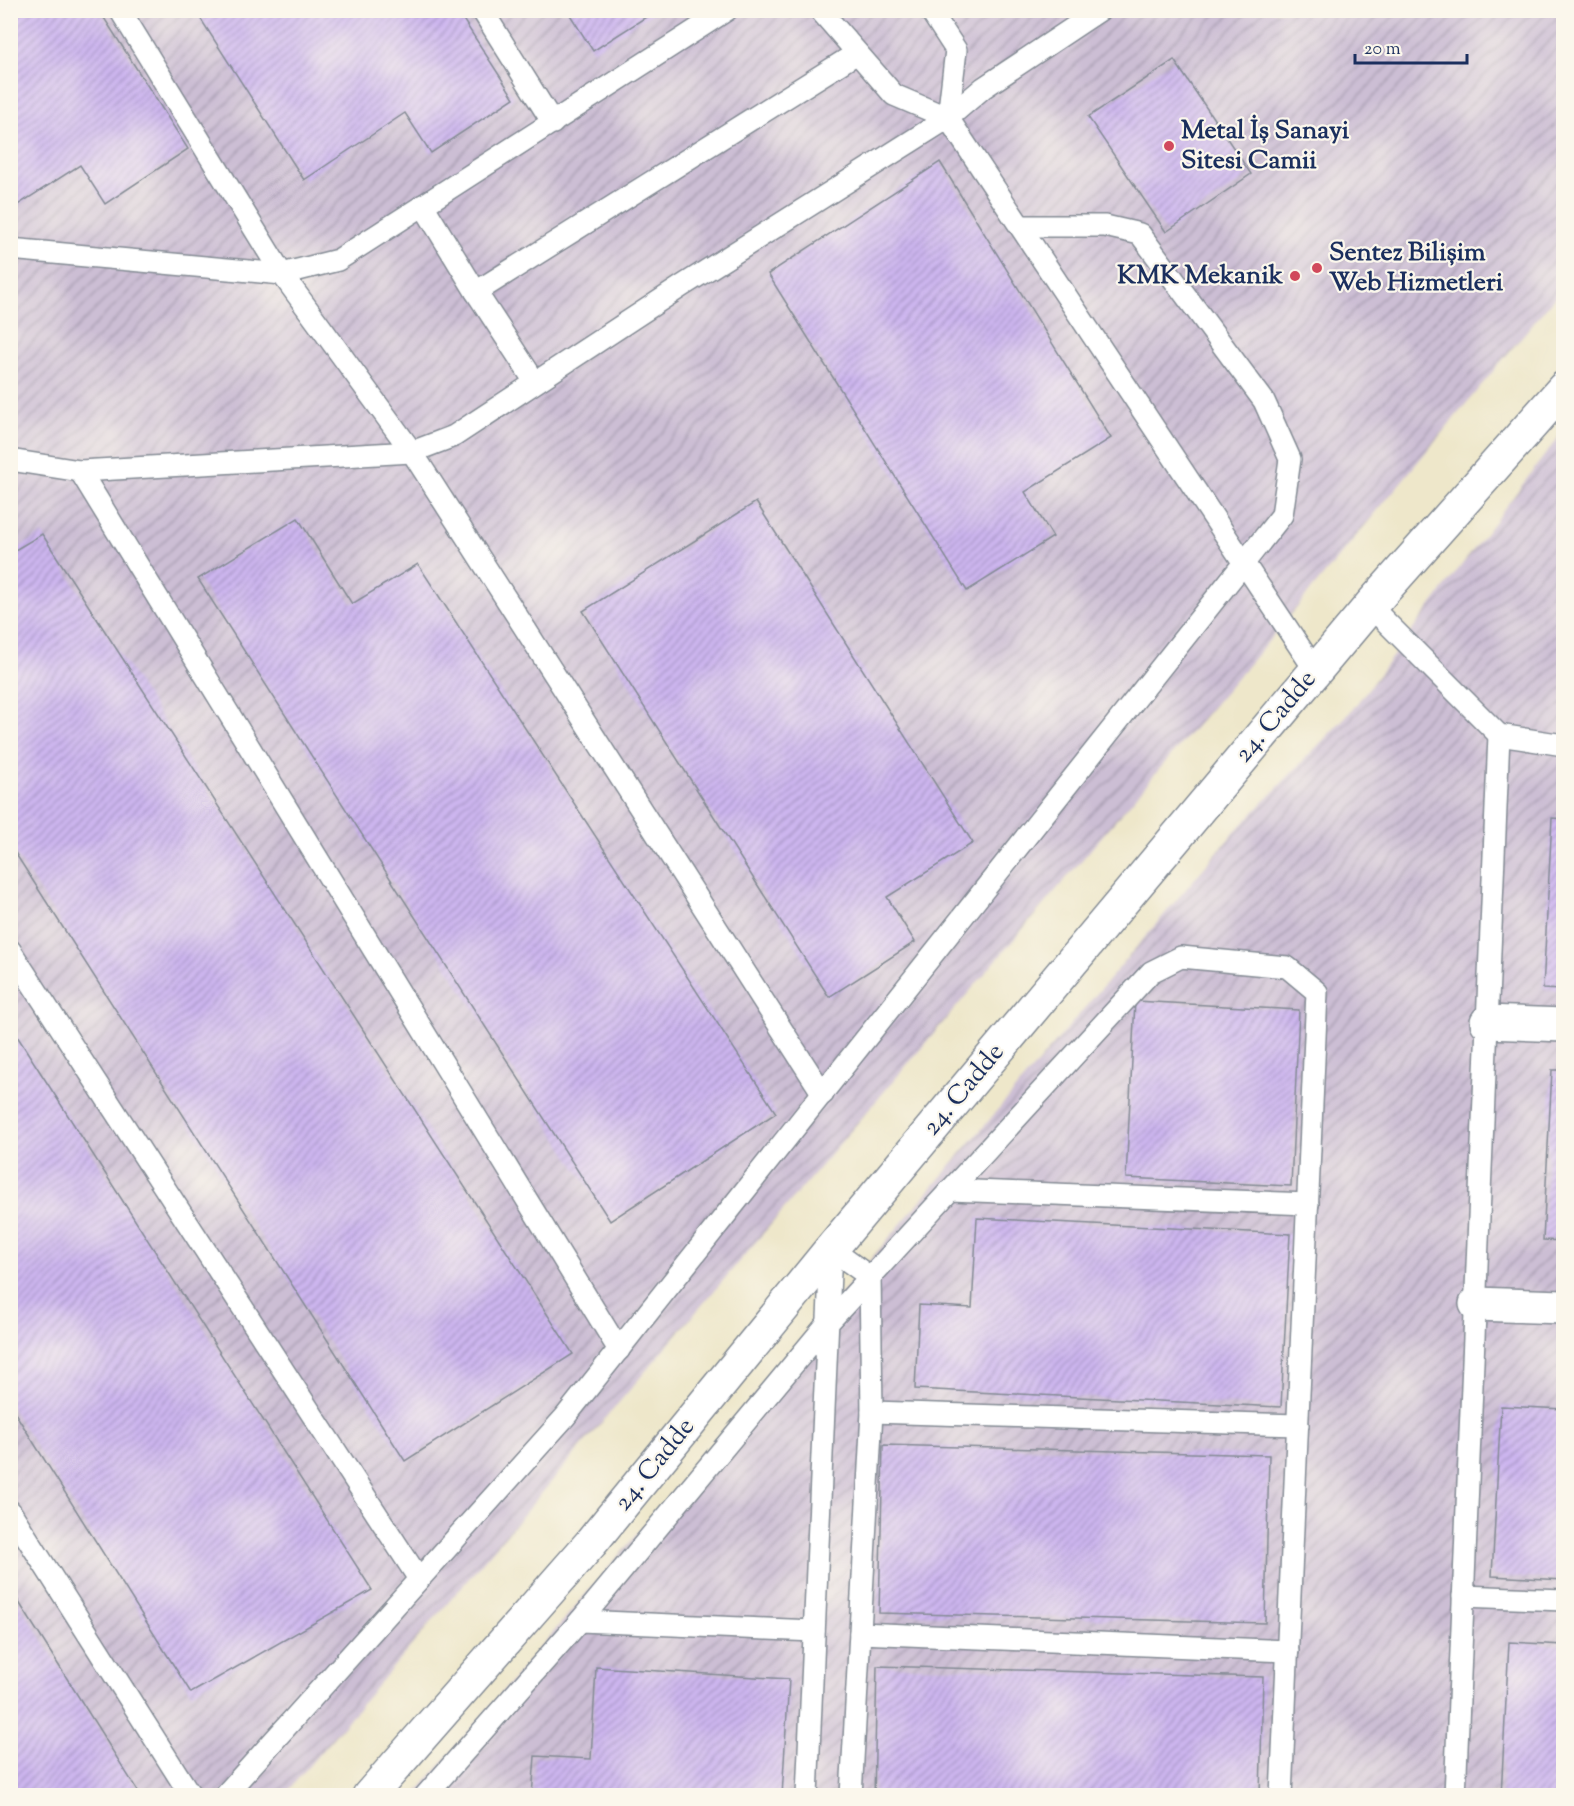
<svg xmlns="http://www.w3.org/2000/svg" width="1574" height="1806" font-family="'Sorts Mill Goudy',serif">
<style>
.industrial{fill:url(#industrial-furrows)}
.building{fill:url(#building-hatch)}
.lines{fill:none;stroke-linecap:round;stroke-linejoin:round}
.service-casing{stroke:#848b94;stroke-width:24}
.minor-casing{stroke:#848b94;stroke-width:36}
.tertiary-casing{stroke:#848b94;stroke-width:36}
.service{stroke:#fff;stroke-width:21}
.minor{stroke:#fff;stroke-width:33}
.tertiary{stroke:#fff;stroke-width:33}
.poi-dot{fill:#d1495b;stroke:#fbf7ec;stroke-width:2}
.labels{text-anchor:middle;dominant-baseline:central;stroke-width:4.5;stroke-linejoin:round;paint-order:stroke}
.poi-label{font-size:26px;font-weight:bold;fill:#1b2f5e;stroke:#fbf7ec;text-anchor:start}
.street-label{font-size:26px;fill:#1b2f5e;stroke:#fbf7ec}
</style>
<defs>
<pattern id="industrial-furrows" width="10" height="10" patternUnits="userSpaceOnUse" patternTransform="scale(1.5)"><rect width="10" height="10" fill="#ccbed4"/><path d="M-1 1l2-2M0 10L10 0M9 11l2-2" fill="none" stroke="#a59baf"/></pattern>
<pattern id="building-hatch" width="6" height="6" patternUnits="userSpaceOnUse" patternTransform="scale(1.5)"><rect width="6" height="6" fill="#cdb6ef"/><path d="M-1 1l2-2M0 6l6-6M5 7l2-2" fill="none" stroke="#a694c5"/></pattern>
</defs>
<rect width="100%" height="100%" fill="#fbf7ec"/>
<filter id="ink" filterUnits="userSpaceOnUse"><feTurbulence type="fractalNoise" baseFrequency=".0167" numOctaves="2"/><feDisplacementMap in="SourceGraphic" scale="12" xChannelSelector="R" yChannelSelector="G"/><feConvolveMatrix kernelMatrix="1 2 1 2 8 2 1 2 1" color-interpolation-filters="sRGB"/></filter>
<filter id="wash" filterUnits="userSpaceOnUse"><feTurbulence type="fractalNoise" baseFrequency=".008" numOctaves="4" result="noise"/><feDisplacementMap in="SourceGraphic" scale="24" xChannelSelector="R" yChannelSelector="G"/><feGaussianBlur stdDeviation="1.35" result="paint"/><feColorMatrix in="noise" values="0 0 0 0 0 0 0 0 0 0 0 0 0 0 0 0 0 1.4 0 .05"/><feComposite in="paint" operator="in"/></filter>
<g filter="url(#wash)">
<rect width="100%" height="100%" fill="#eee7ca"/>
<g class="industrial">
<path d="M11,11H1563V287L1284,623L284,1795L11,1796Z"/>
<path d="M1563,431V1795L414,1796L1231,836L1352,710Z"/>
</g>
<g id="blocks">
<g class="building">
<path d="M10,10H99L188,149L105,204L80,165L10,210Z"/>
<path d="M195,10H457L514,98L431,153L405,113L304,180Z"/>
<path d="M567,10H657L593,51Z"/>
<path d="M1174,60L1251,174L1166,232L1088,117Z"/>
<path d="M940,162L1111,438L1025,492L1053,537L967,591L768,274Z"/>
<path d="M756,502L973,843L887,897L915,942L829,997L583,611Z"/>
<path d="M298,518L352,604L418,564L776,1113L610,1221L198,579Z"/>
<path d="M42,534L573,1354L405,1461L10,845V553Z"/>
<path d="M1552,818L1564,819V990L1543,989Z"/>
<path d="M1135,1001L1299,1010L1291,1186L1126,1178Z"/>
<path d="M10,1025L372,1590L191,1693L10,1405Z"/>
<path d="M1552,1070H1564V1241L1543,1240Z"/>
<path d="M977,1218L1290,1234L1281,1407L915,1389L919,1305L972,1308Z"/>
<path d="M1501,1406L1564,1409V1580L1492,1576Z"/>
<path d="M883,1445L1269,1455L1265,1623L879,1613Z"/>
<path d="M10,1588L141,1796H10Z"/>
<path d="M1509,1642L1564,1645V1796H1501Z"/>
<path d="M877,1666L1263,1677L1260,1796H874Z"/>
<path d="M596,1667L789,1679L782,1796H532L535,1756L591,1759Z"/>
</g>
</g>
</g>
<g filter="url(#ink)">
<use href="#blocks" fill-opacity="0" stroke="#848b94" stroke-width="1.5"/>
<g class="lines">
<g class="service-casing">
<g id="service">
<path d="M120,10L282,274L412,452L823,1094"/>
<path d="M482,10L553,123"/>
<path d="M820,10L894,95L948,118L1315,670"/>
<path d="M930,10L956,50L948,118"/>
<path d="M423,205L476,292L535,382"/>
<path d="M10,249L282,274L338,260L727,10"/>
<path d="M476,292L857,53"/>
<path d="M10,460L80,471L412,452L454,436L682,286L948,118L983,88L1100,10"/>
<path d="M80,471L619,1350"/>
<path d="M1370,606L1499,735L1564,745"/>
<path d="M10,950L419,1579"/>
<path d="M950,1190L1308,1204"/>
<path d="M831,1249L870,1277L872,1412L851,1796"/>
<path d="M872,1412L1298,1425"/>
<path d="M10,1511L191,1796"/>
<path d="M1463,1596L1564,1600"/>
<path d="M580,1621L814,1631"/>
<path d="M860,1633L1288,1651"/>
<path d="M224,1796L565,1417L1282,515L1290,459L1264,401L1140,234L1105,226H1020"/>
<path d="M425,1796L580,1621L827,1324L1151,972L1181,957L1287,967L1317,992L1281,1796"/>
<path d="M807,1796L831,1250"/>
<path d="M1455,1796L1499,735"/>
</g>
</g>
<g class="minor-casing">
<g id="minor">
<path d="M1487,1022L1564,1025"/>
<path d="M1476,1304L1564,1307"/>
</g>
</g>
<g class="tertiary-casing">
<path id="tertiary" d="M369,1796L591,1543L831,1249L1370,606L1564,388"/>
</g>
<use href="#service" class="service"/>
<use href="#minor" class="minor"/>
<use href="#tertiary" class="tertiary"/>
</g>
</g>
<g class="poi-dot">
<circle cx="1169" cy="146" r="6"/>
<circle cx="1317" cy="268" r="6"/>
<circle cx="1295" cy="276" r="6"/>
</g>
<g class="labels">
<g class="poi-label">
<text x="1181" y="131">Metal İş Sanayi<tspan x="1181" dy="30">Sitesi Camii</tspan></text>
<text x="1329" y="253">Sentez Bilişim<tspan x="1329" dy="30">Web Hizmetleri</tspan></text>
<text x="1283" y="276" text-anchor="end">KMK Mekanik</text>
</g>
<g class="street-label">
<text transform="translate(1276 717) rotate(-50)">24. Cadde</text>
<text transform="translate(964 1090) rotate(-50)">24. Cadde</text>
<text transform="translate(655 1465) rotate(-51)">24. Cadde</text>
</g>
</g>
<rect width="1574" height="1806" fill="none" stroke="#fbf7ec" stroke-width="36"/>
<path d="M1355 54v9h112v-9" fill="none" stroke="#1b2f5e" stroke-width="3"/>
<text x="1364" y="54" font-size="18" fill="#1b2f5e" stroke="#fbf7ec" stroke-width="4.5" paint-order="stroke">20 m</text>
</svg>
